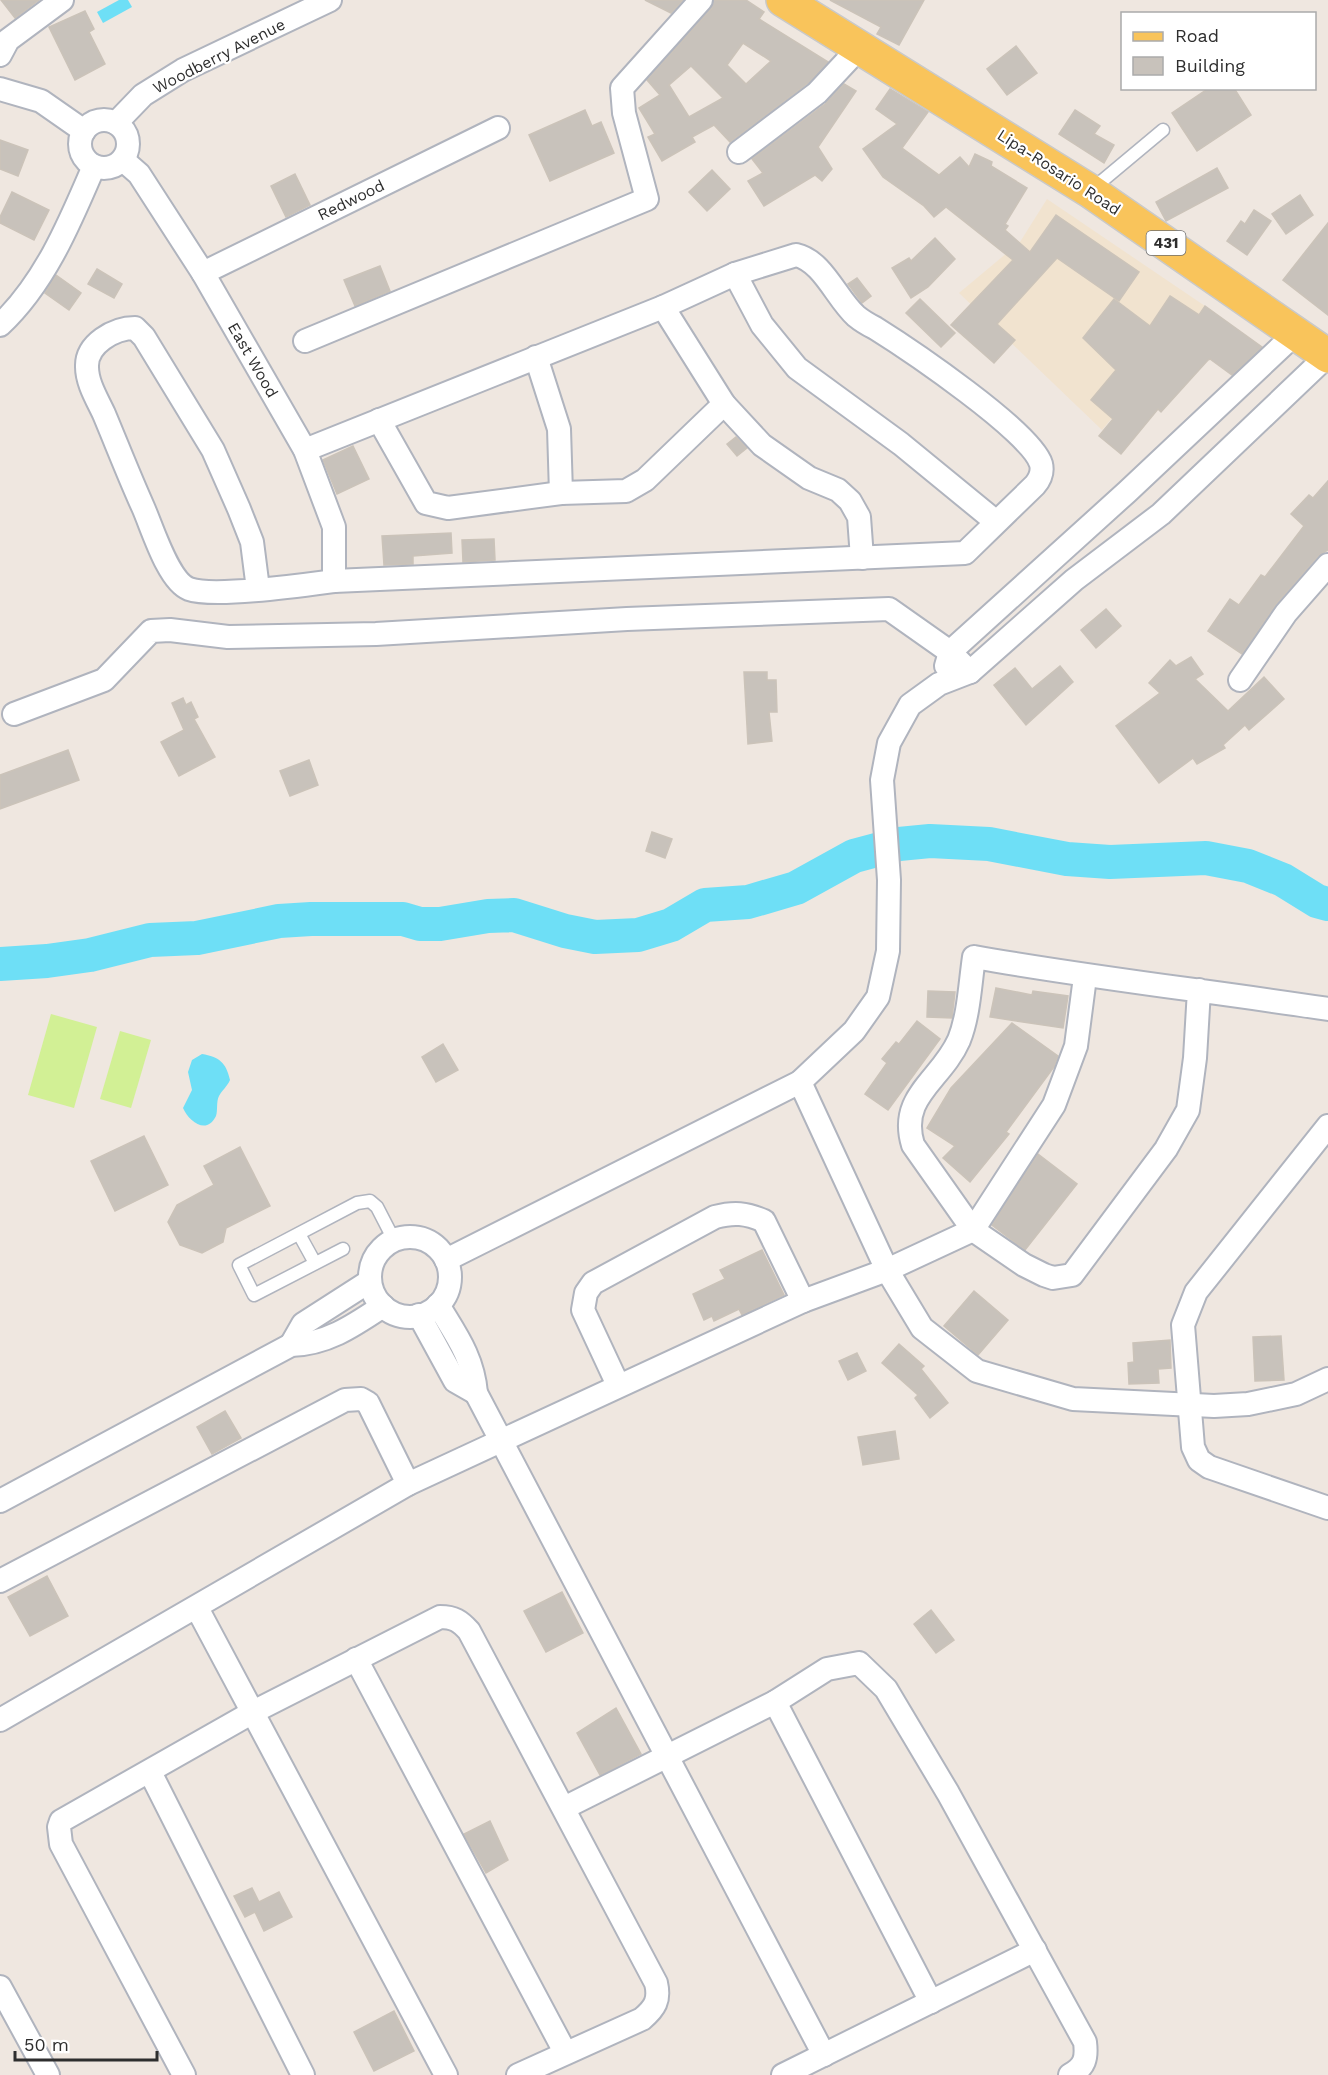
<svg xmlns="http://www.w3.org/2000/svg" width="1328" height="2075" font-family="'Work Sans',sans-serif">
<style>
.education{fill:#f1e3cf}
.pitch{fill:#d2f095}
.water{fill:#6edff6}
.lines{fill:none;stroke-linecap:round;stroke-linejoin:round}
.river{stroke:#6edff6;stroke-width:34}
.building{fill:#c8c2bb;stroke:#cbc3b9;stroke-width:1.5;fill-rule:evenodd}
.lane-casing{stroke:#b0b4be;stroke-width:15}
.street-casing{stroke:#b0b4be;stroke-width:26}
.primary-casing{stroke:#c9c9c9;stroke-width:36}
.lane{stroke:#fff;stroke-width:12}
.street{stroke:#fff;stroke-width:22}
.primary{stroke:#f9c45b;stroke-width:33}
.labels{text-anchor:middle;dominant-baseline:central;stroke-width:4.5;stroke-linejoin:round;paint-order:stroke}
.shield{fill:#fff;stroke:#6d6d6d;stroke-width:1.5}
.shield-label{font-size:15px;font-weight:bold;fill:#2e2e2e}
.street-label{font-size:16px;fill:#2e2e2e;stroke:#fff}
</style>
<rect width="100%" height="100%" fill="#efe7e0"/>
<path class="education" d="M1047,199L1205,306L1102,430L959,293L1020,242Z"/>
<g class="pitch">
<path d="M51,1014L97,1027L74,1108L28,1095Z"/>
<path d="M120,1031L151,1040L131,1108L100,1099Z"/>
</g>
<g class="water">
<path d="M119,0H128L132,7L103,23L97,12Z"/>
<path d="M202,1054C219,1057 226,1062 230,1080C227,1087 222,1090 219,1096C216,1102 218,1110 216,1116C207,1135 189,1122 183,1108L192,1090L188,1072L192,1060Z"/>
</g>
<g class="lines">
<path class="river" d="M0,964L47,961L90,955L150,940L197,938L279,921L311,919H403L420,924H440L488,916L514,915L565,931L595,937L638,935L671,925L705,905L748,902L796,888L854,856L899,844L930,841L989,844L1067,859L1110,862L1206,858L1248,866L1283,880L1317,901L1328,904"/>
</g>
<g class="building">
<path d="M1,0H39L15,18Z"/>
<path d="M645,0H683L671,13Z"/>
<path d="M714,0H746L764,12L759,19L828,62L808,83L730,142L714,125L692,137L695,142L662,161L648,137L655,134L639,108L660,95L647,80L711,9ZM743,43L771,61L746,84L727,65ZM691,66L723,98L689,117L669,85Z"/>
<path d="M830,0H924L899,45L877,34L881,27Z"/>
<path d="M85,11L94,29L89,32L105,64L75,80L49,27Z"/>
<path d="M1016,46L1037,73L1007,95L987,69Z"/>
<path d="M844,84L856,91L818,147L832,169L822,181L815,175L764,206L748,181L763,173L752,159L825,104Z"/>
<path d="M1209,88H1234L1251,115L1197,151L1172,113Z"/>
<path d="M890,89L928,112L902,148L939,175L960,157L969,167L975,154L992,162L991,166L1027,188L1005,224L1008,226L1005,230L1030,252L1056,215L1139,272L1119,301L1057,258L997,324L1015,340L994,363L951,325L1013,260L946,207L934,217L924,206L883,177L863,149L897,124L876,109Z"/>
<path d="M585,110L592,126L601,122L614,153L550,181L529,135Z"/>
<path d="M1075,110L1100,126L1094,134L1114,145L1104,163L1059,134Z"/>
<path d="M0,140L28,150L18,176L0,169Z"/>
<path d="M1217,168L1228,188L1166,221L1156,202Z"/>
<path d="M712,170L730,189L707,211L689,192Z"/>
<path d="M295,174L310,205L286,217L271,186Z"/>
<path d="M12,192L49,210L34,240L0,223V217Z"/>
<path d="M1300,195L1313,215L1286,234L1272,214Z"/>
<path d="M1254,210L1271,221L1247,255L1227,241L1241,221L1245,224Z"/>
<path d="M1328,223V315L1283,280Z"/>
<path d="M935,238L955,259L928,287L911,298L892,268L909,258L911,261Z"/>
<path d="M380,266L390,291L355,306L344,280Z"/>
<path d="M97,269L122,284L114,298L88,284Z"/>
<path d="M56,275L81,293L69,310L45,293Z"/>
<path d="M857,278L871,296L862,303L848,284Z"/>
<path d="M1170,296L1199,315L1205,306L1262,347L1232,375L1210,359L1208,360L1161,412L1158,409L1121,454L1099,436L1113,419L1091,400L1116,370L1083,338L1114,299L1150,326Z"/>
<path d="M920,299L955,333L941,347L906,313Z"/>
<path d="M736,437L747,448L737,456L727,444Z"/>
<path d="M353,446L369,479L337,494L323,460Z"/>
<path d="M1328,481V550L1318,556L1276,604L1242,654L1208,631L1230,599L1239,605L1261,575L1265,577L1304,526L1291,514L1309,495L1313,498Z"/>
<path d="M451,533L452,553L413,556V564L384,565L382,536Z"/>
<path d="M494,539L495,560L463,562L462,540Z"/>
<path d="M1106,609L1121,626L1096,648L1081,630Z"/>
<path d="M1191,657L1203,674L1195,679L1228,711L1264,677L1284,699L1249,730L1245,725L1223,745L1225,748L1197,764L1193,758L1159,783L1116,726L1160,693L1149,683L1170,660L1176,666Z"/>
<path d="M1060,666L1073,682L1026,725L994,685L1015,668L1032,689Z"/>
<path d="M744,672H767V680H776L777,712H769L772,741L748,744Z"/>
<path d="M183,698L186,705L191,702L198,717L194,719L215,757L179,776L161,742L184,730L172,703Z"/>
<path d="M68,750L79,780L0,809V775Z"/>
<path d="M309,760L318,785L290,796L280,771Z"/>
<path d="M652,832L672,839L665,858L646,851Z"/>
<path d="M996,988L1032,995L1033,991L1068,996L1063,1028L990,1017Z"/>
<path d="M928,991L955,992L952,1018L927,1017Z"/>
<path d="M917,1021L940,1039L888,1110L865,1094L887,1063L882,1059L896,1042L899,1044Z"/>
<path d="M1012,1023L1058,1056L1054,1067L1006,1132L1009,1134L970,1182L943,1158L955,1146L927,1128L951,1088Z"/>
<path d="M443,1044L458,1070L436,1082L422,1057Z"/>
<path d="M144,1136L168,1185L115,1211L91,1161Z"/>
<path d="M240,1147L270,1206L226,1228L223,1242L202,1253L180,1245L168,1222L177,1205L214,1185L204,1166Z"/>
<path d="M1038,1154L1077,1184L1025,1250L992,1225Z"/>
<path d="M762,1250L784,1295L742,1315L739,1309L714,1321L712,1316L704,1320L693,1294L725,1279L720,1270Z"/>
<path d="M974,1291L1008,1320L978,1355L944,1326Z"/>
<path d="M1281,1336L1284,1380L1255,1381L1253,1337Z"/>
<path d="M1170,1340L1171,1368L1158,1369L1159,1383L1129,1384L1128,1363L1134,1362L1133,1343Z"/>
<path d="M899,1344L924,1366L921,1369L948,1403L930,1418L915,1398L918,1395L882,1363Z"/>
<path d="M857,1353L866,1371L848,1380L839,1361Z"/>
<path d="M225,1411L241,1438L212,1454L197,1427Z"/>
<path d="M895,1431L899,1459L863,1465L858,1437Z"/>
<path d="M47,1576L68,1616L30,1636L8,1597Z"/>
<path d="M562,1592L583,1633L546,1652L524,1611Z"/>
<path d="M931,1610L954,1640L936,1653L914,1624Z"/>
<path d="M616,1708L641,1754L600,1775L577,1733Z"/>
<path d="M490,1821L508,1860L486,1873L464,1834Z"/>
<path d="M252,1888L259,1902L279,1892L292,1917L264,1931L255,1912L245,1917L234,1896Z"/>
<path d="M394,2011L414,2051L374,2071L354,2032Z"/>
</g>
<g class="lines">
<g class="lane-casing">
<g id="lane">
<path d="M1090,191L1163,130"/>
<path d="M299,1234L315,1263"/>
<path d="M343,1249L254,1295L239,1265L357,1203L370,1201L377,1207L394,1240"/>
</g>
</g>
<g class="street-casing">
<g id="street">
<path d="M0,55L8,40L62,0"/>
<path d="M0,89L41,101L84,131"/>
<circle cx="104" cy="144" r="24"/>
<path d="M116,123L143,95L183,70L330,0"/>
<path d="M739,152L817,93L860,47"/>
<path d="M123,160L139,174L203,273L305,450L334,527V581"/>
<path d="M203,273L498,128"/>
<path d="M735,274L762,325L797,368L901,444L995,521"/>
<path d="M663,307L724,404L762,445L809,478L838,490L850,501L859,517L862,558"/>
<path d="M0,325C45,283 70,222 94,166"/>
<path d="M305,341L647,199L624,113L622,88L701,0"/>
<path d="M536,357L559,429L561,493"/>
<path d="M379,420L426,503L448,508L561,493L626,491L645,480L724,404"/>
<path d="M258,589L252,542L239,509L213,450L144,337L135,328C114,328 86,344 87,367C87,383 97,399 104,414C117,445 129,476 143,507C152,527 168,581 189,589C214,598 304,585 334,581L965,553L1035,485C1040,479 1043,472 1041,464C1032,432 907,348 875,328C869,325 862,321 856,316C836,298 823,261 796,255L735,274L663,307L305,450"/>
<path d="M946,666L950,652L1127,492L1296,333"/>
<path d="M1240,680L1286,613L1328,565"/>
<path d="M14,714L104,680L151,631L170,630L228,637L376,634L627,619L889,609L950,652L970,672"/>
<path d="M1199,990L1195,1058L1188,1110L1166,1149L1072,1275L1053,1278L1044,1275L1024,1265L973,1230L913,1145C898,1096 941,1081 959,1040C969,1015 970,984 974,957C1092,978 1210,991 1328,1009"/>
<path d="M800,1082L887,1270L922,1328L977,1371L1073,1399L1214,1406L1248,1404L1296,1394L1328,1379"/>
<path d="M1328,1126L1196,1292L1183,1325L1193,1447L1199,1460L1209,1467L1328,1508"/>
<circle cx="410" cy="1277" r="40"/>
<path d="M446,1260L800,1082L854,1031L878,997L888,951L889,880L882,780L889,743L910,705L939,684L970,672L1074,580L1161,514L1327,356"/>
<path d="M438,1305C456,1335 473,1357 476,1393L824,2055"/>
<path d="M419,1315L455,1381L476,1393"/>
<path d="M291,1345L303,1324L370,1281"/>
<path d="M618,1385L583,1310L586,1293L593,1283L715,1217C734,1212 746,1213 764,1221L803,1301"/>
<path d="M0,1501L291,1345C327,1344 353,1326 383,1306"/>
<path d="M0,1581L345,1400L361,1399L368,1403L408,1484"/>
<path d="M197,1608L446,2075"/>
<path d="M356,1659L565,2052"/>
<path d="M775,1702L931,2002"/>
<path d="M0,1720L408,1484L803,1301L887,1270L973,1230L1054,1105L1076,1046L1085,977"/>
<path d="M150,1772L303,2075"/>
<path d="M564,1808L775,1702L827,1669L859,1663L886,1689L948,1793L1085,2042C1087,2058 1085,2067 1070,2075"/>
<path d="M0,1987L48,2075"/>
<path d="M184,2075L61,1844L59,1827L61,1821L253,1712L440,1617C454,1617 460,1621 469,1631L656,1983C660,2000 655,2008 642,2019L518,2075"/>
<path d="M783,2075L1035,1950"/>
</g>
</g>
<g class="primary-casing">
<path id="primary" d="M783,0L1090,191L1328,356"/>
</g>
<use href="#lane" class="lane"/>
<use href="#street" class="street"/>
<use href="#primary" class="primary"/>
</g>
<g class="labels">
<rect class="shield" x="1146.5" y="231" width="39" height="24" rx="4.5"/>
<g class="shield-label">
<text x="1166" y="243">431</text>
</g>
<g class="street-label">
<text transform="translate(219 56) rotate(-27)">Woodberry Avenue</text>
<text transform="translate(1059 172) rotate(33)">Lipa-Rosario Road</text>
<text transform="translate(351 200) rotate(-26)">Redwood</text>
<text transform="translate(253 360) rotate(60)">East Wood</text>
</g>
</g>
<rect x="1121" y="12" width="195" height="78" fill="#ffffff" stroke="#ababab" stroke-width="1.5"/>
<rect x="1133" y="32" width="30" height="9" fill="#f9c45b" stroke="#ababab" stroke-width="1.5"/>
<text x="1175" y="42" font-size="18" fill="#2e2e2e">Road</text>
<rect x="1133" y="57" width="30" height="18" fill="#c8c2bb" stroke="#ababab" stroke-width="1.5"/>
<text x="1175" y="72" font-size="18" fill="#2e2e2e">Building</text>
<path d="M15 2051v9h142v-9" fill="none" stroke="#2e2e2e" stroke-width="3"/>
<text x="24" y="2051" font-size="18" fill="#2e2e2e" stroke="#ffffff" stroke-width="4.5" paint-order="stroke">50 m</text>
</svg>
